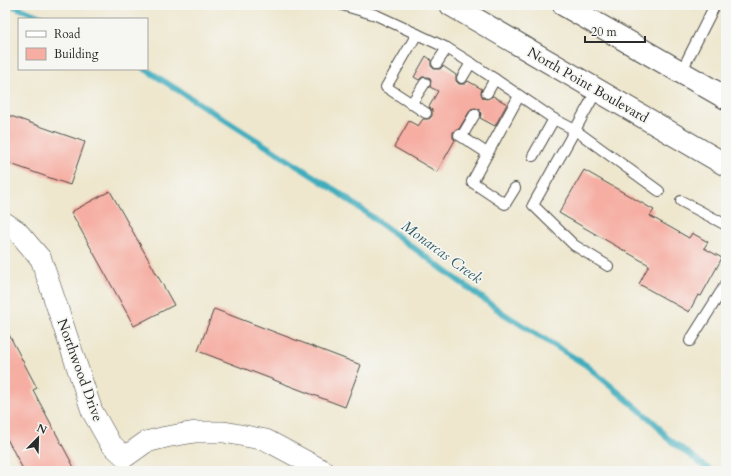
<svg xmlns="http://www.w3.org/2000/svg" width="731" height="476" font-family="Cardo,serif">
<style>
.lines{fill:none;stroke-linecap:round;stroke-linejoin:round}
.stream{stroke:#3fadbd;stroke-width:6}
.building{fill:#f6aea3}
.lane-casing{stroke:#484743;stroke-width:12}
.street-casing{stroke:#484743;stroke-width:22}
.primary-casing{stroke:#484743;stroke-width:24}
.lane{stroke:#fff;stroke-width:10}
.street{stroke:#fff;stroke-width:21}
.primary{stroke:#fff;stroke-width:22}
.labels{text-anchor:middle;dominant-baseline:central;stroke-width:3.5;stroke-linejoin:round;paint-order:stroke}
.street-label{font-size:14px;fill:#2b2b2b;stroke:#f6f6f2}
.water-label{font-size:15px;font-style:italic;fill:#335f65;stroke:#f6f6f2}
</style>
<rect width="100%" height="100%" fill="#f6f6f2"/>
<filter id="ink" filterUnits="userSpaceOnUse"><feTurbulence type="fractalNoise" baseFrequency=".025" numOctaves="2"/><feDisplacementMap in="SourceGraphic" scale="8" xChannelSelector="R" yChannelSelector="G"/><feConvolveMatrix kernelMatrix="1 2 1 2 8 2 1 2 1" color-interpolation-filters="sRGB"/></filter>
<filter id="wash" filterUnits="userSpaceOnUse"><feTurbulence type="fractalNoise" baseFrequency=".012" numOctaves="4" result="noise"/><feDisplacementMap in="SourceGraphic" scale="16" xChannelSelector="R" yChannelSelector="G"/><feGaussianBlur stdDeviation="0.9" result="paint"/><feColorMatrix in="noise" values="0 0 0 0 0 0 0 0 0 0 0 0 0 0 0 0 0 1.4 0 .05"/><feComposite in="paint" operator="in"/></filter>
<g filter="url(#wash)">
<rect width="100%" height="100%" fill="#eee7ce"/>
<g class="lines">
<g class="stream">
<path d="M11,5L46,19"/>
<path d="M145,69L335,190L504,314L586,365L656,424L666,437L711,471"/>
</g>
</g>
<g id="blocks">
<g class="building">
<path d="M426,56L431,60V66L434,69H440L443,66L456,75V81L459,84H465L468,81L482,89L481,93L483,98L487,99L493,96L507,104L495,126L480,118L481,114L479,109L475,108L471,109L459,129L453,132V138L455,140L437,172L394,147L409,121L418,126L423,119H429L432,116V110L429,107L438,91L430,87L431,80L428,77H422L419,80L414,77Z"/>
<path d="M5,114L85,142L70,185L5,162Z"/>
<path d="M584,170L654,210L650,216L689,238L692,233L708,242L704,248L722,258L701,296L698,295L689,312L639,284L649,265L559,213Z"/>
<path d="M110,191L174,305L134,326L71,212Z"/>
<path d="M214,309L361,365L345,407L198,351Z"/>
<path d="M5,327L37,388L33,390L76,471H24L5,435Z"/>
</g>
</g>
</g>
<g filter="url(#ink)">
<use href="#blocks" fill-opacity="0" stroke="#484743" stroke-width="1"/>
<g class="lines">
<g class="lane-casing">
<g id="lane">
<path d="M342,5L376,15L447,48L471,63L554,119L575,130L597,90"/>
<path d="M417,34L386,87L426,113"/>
<path d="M437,63L447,48"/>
<path d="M681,72L715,5"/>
<path d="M462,78L471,63"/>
<path d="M487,93L495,79"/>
<path d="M411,104L425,83"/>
<path d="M459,135L487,153"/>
<path d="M462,136L475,114"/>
<path d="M533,156L554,119"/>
<path d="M515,188L505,204L472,182L519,96"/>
<path d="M681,201L726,225"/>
<path d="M608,266L574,245L533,205L575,130L659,191"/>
<path d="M690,341L726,284"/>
</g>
</g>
<g class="street-casing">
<path id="street" d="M5,223L17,231L41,259L92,411L110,443L125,457L146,442L166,437L195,432H224L266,440L324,471"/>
</g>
<g class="primary-casing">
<g id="primary">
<path d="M451,5L726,165"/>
<path d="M564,5L726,98"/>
</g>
</g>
<use href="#lane" class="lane"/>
<use href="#street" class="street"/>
<use href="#primary" class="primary"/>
</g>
</g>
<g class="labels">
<g class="street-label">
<text transform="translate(588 85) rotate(30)">North Point Boulevard</text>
<text transform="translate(80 370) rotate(70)">Northwood Drive</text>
</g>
<g class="water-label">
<text transform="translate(442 252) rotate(36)">Monarcas Creek</text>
</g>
</g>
<rect width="731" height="476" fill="none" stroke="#f6f6f2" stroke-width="20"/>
<rect x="18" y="18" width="130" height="52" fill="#f6f6f2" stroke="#a5a5a2"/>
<rect x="26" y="31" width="20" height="6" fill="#ffffff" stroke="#a5a5a2"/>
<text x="54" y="38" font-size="12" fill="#2b2b2b">Road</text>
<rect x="26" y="48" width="20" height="12" fill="#f6aea3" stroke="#a5a5a2"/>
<text x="54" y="58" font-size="12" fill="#2b2b2b">Building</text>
<g transform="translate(38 438) rotate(23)" stroke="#f6f6f2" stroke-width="3" paint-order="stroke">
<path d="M0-3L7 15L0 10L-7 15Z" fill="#2b2b2b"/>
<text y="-6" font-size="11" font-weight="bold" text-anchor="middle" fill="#2b2b2b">N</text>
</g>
<path d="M585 36v6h60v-6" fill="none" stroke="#2b2b2b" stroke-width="2"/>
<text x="591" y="36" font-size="12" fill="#2b2b2b" stroke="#f6f6f2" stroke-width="3" paint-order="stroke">20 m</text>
</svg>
